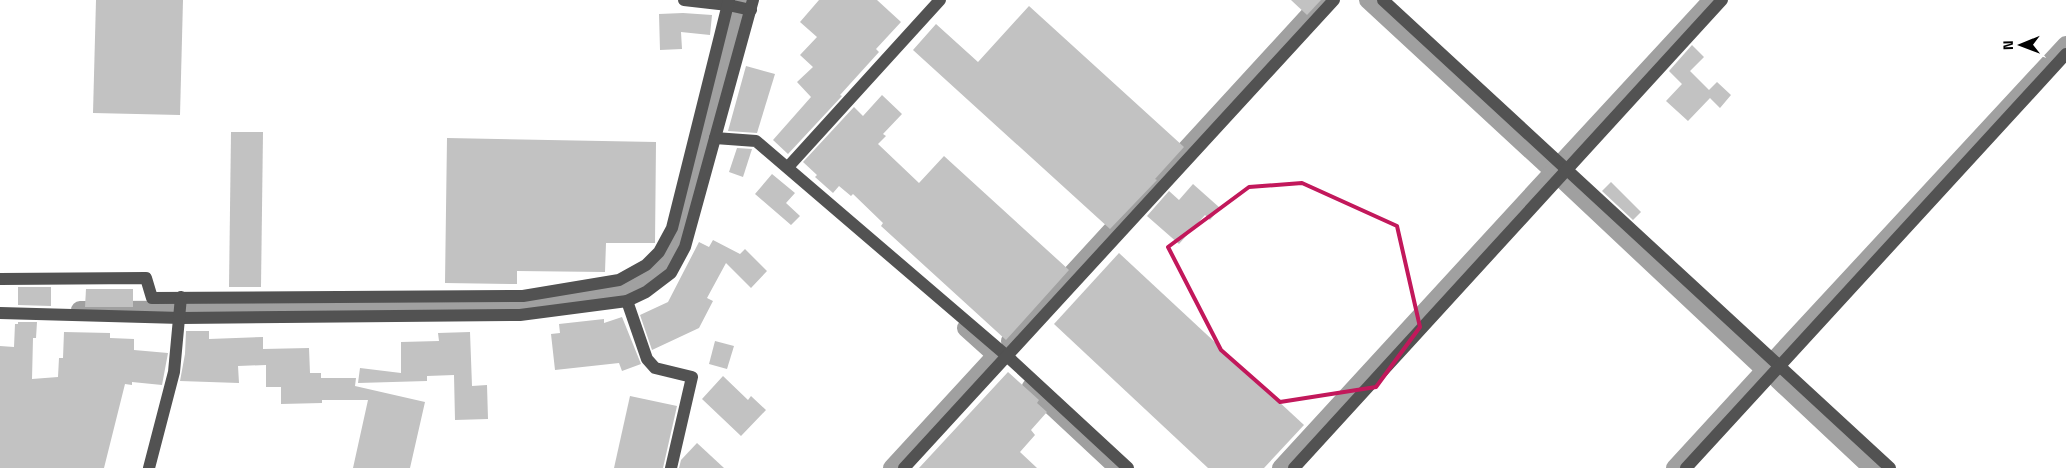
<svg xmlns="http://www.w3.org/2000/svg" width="2066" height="468" font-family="'Titillium Web',sans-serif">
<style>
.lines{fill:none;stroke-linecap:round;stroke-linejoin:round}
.canal{stroke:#a0a0a0;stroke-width:18}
.building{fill:#c2c2c2}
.minor{stroke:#525252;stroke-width:12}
.marked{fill:none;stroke:#c2185b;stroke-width:4;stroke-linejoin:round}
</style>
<rect width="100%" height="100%" fill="#fff"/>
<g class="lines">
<g class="canal">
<path d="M1368,0L1551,169"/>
<path d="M1563,161L1712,0"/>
<path d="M1565,182L1765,370L1675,468"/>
<path d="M80,310L520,309L627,290L644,282L672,255L683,232L740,0"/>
<path d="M1010,341L1323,0"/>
<path d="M1776,358L2066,45"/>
<path d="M1778,380L1872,468"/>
<path d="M1031,387L1118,468"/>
<path d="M892,468L996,355L966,328"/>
<path d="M1281,468L1554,171"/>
</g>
</g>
<g class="building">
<path d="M96,0H183L180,115L93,113Z"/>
<path d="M819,0H877L901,22L876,49L879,52L840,95L842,96L788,154L773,140L811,97L797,82L813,67L800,55L817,37L800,22Z"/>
<path d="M1291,0H1321L1307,15Z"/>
<path d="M1029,6L1184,147L1155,179L1157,180L1110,229L913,50L936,24L978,62Z"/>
<path d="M683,13L712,15L710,35L681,32L682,49L660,50L659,14Z"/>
<path d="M1692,45L1704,57L1690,71L1709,90L1717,82L1731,95L1720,108L1710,98L1688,121L1666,101L1682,84L1669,71Z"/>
<path d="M746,66L775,74L757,133L728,131Z"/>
<path d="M882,95L902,114L883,134L886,136L878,144L919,183L944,156L1069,270L1006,340L881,226L883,223L853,194L851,196L839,186L833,193L815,177L817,175L803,162L854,107L863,116Z"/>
<path d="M231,132H263L261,287H229Z"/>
<path d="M447,138L656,142L655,243H606L605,272L517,271V284L445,283Z"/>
<path d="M737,148L752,149L743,177L729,172Z"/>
<path d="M772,174L795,193L786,203L800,216L791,225L755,194Z"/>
<path d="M1611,182L1641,212L1633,220L1602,191Z"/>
<path d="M1193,184L1220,208L1210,220L1205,215L1179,244L1147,216L1169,191L1179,200Z"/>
<path d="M713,240L740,254L745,249L767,271L751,288L726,263L707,298L713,301L699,328L652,350L640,315L668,302L699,242L709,247Z"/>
<path d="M1119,253L1304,425L1264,468H1208L1054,324Z"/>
<path d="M18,287H51V306L18,305Z"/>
<path d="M86,289H133V307H85Z"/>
<path d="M622,317L641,364L622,371L619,363L555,370L551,334L560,333L559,324L604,319V323Z"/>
<path d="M18,322H37L36,338H33L32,379L58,377L59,358H63L64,332L110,333V338L134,339V350L168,353L162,385L132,382V385L125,384L104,468H0V346L14,347L15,324H18Z"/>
<path d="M186,331H209V339L263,337V349L309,348L310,373H321V378H356L355,386L425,402L410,468H353L368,400H322V403L281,404V387H266V365L238,366L239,383L180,381L185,354Z"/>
<path d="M470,332L472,386L487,385L488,419L455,420L454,375L427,376V381L358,383L360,368L401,373V342L439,341L438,333Z"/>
<path d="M715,341L734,346L727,369L709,364Z"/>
<path d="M1008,372L1039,400L1037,403L1047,412L1031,430L1035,435L1020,452L1037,468H919Z"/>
<path d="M723,376L748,400L751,396L766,410L741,436L702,399Z"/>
<path d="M630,396L677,406L663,468H614Z"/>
<path d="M697,443L724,468H679L681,460Z"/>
</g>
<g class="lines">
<g class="minor">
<path d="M684,0L728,5L751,10"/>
<path d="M1383,0L1890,468"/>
<path d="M715,138L756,141L1007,356L1128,468"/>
<path d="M788,167L940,0"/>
<path d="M0,279L146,278L152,298L523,296L619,280L646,265L659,252L672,228L729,0"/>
<path d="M627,301L647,359L655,368L692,377L671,468"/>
<path d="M0,313L181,318L520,315L627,301L646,292L671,273L685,247L753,0"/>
<path d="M149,468L174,372L181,297"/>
<path d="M904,468L1334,0"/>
<path d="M1294,468L1722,0"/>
<path d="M1686,468L2066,54"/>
</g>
</g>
<path class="marked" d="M1302,183L1397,226L1420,327L1376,387L1280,402L1221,350L1168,247L1249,187Z"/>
<g transform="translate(2021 45) rotate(269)" stroke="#ffffff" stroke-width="4" paint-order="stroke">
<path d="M0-4L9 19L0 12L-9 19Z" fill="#000000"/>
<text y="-8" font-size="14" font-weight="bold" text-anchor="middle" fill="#000000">N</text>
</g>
</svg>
